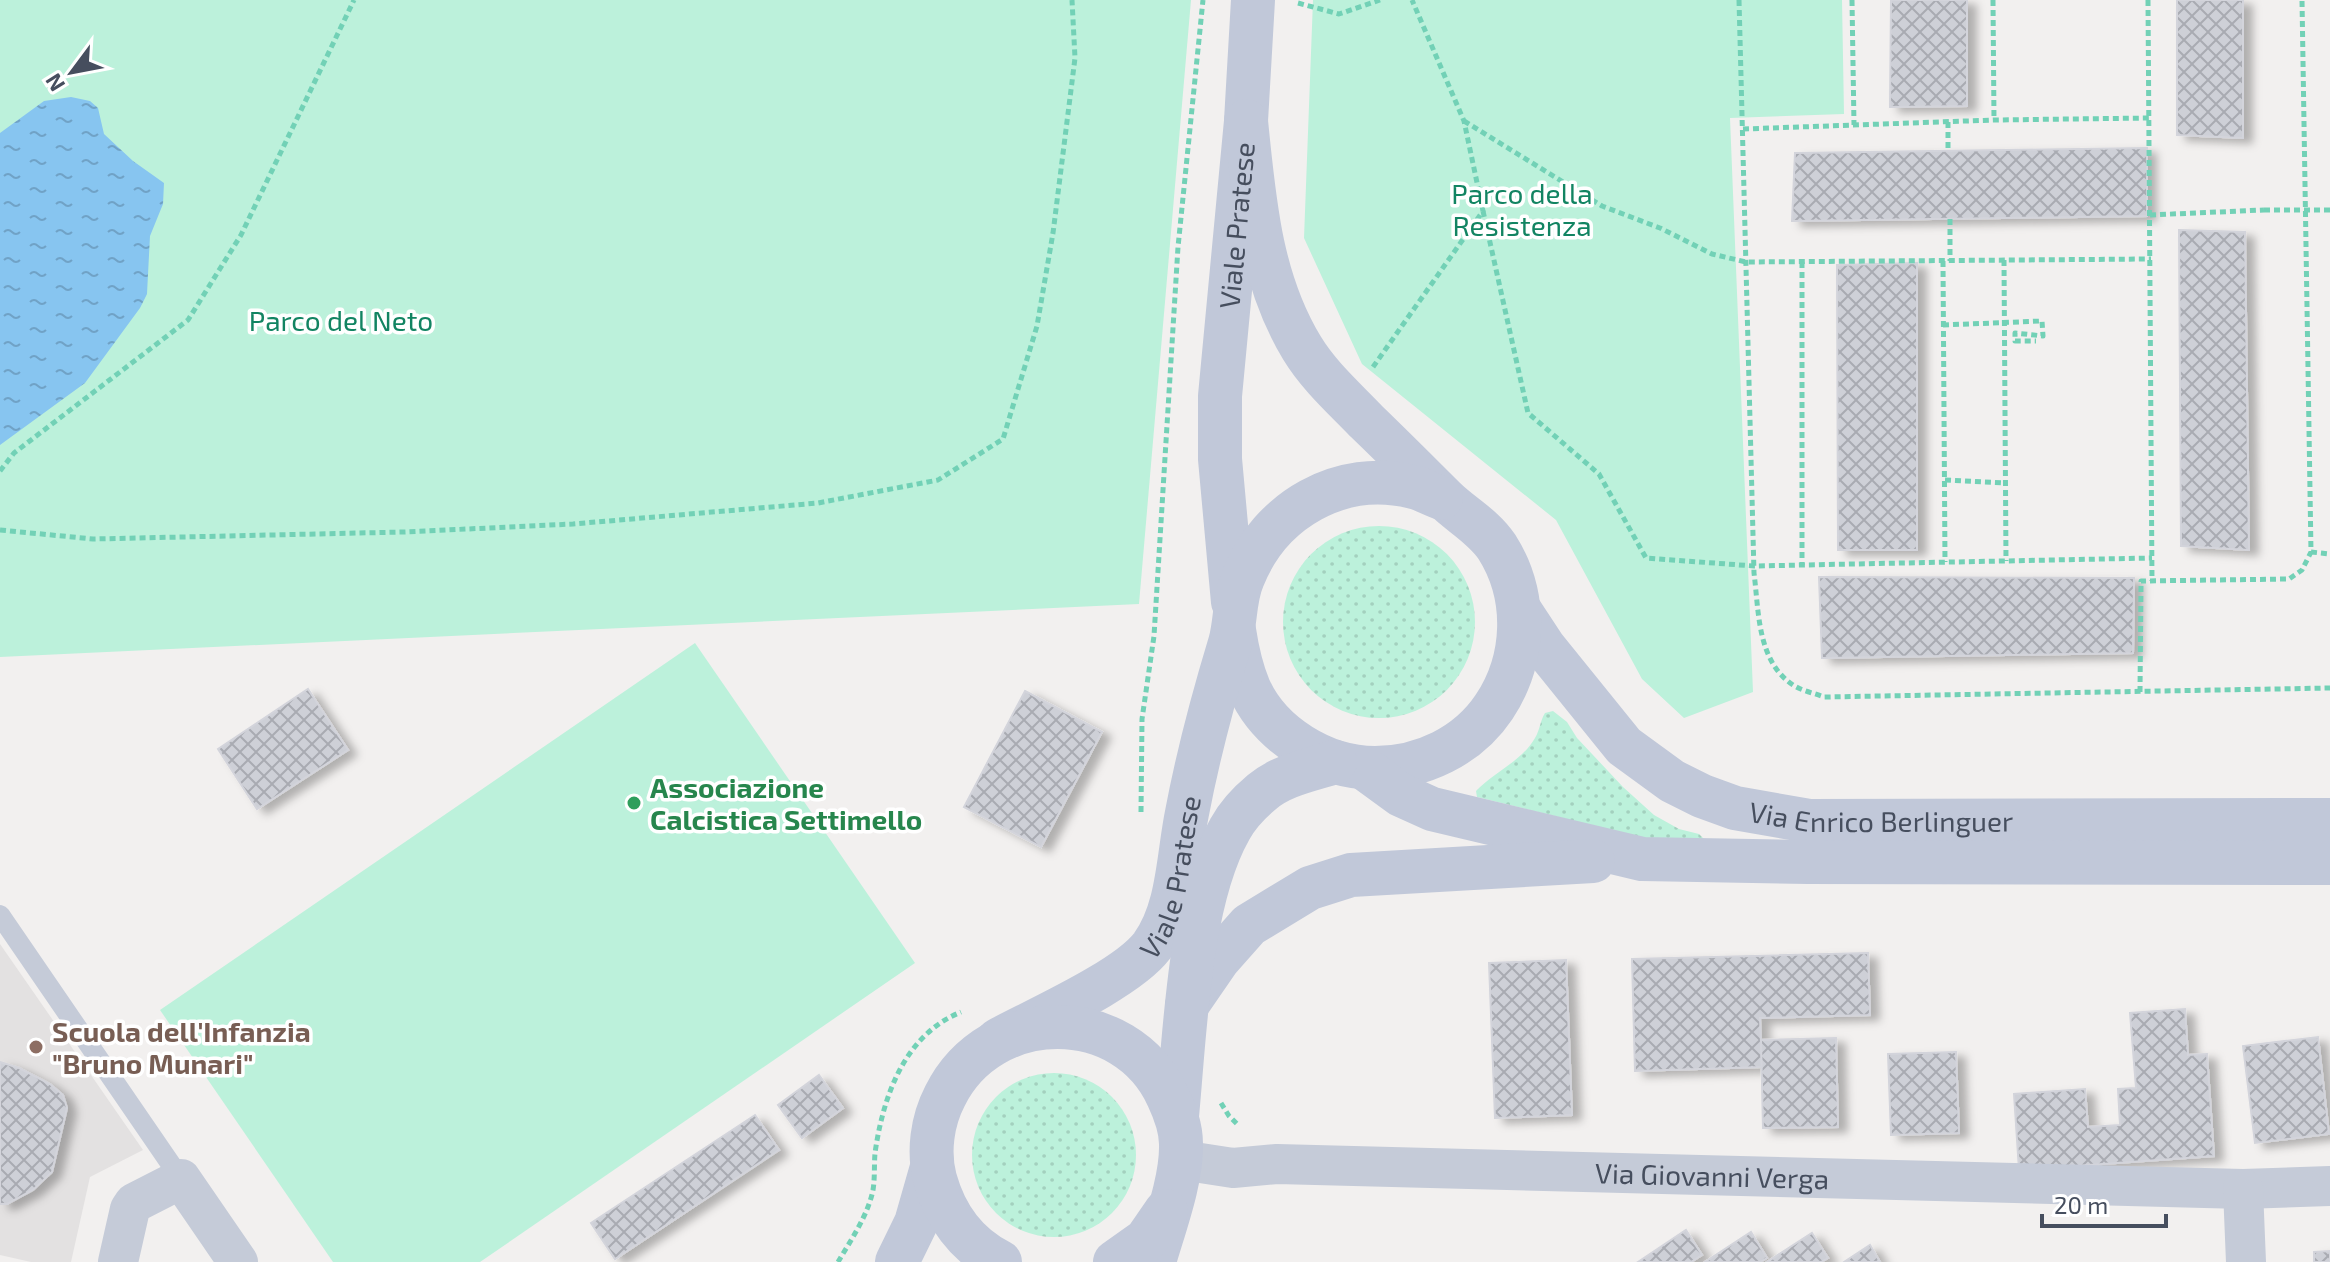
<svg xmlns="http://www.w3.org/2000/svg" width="2330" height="1262" font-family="'Exo 2',sans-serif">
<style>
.education{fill:#e3e1e1}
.grass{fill:url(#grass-dots)}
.park{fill:#bcf1db}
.water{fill:url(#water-ripples)}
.building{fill:url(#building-cross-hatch);stroke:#d3d4db;stroke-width:2;filter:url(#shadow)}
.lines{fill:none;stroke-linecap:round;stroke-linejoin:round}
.path{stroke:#72d1b6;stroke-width:5;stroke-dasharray:6 4;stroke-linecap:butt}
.service{stroke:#c5cbd8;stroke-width:20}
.minor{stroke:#c5cbd8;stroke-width:40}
.secondary{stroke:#c1c8d9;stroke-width:44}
.path-bridge{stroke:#72d1b6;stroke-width:5;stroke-dasharray:6 4;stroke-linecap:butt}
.leisure-dot{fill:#2e9e5b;stroke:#fff;stroke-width:3}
.education-dot{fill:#8d6e63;stroke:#fff;stroke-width:3}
.labels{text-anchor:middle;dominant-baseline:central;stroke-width:7;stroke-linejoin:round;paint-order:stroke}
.park-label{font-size:28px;fill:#128462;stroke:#fff}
.street-label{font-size:28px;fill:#464e5e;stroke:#fff}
.leisure-label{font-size:28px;font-weight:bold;fill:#27864d;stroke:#fff;text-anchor:start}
.education-label{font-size:28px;font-weight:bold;fill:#785e54;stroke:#fff;text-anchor:start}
</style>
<defs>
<pattern id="grass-dots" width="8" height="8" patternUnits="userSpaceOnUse" patternTransform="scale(2)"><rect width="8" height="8" fill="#bcf1db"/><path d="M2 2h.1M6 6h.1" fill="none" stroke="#a3d0be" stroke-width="1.8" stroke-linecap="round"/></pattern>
<pattern id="water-ripples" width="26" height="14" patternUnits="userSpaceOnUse" patternTransform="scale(2)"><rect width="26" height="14" fill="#87c5f0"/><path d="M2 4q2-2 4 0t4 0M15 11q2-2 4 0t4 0" fill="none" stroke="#70a2c6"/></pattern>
<pattern id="building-cross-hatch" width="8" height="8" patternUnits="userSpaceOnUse" patternTransform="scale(2)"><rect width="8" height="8" fill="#ced0d7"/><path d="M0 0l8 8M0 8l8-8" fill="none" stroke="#a9abb2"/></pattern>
<filter id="shadow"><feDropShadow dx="9" dy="5" stdDeviation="4" flood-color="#0004"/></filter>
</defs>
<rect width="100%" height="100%" fill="#f2f0ef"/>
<path class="education" d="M0,944L143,1150L90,1177L71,1262H31L0,1255Z"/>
<g class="grass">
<circle cx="1379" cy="622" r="96"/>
<path d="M1553,711L1567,722L1577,738L1623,787L1654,815L1679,829L1699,834L1704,839L1697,851L1477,797L1476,791C1494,772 1522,761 1535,738C1540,730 1540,721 1545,713Z"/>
<circle cx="1054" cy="1155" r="82"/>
</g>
<g class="park">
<path d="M0,0H1191L1139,604L0,657Z"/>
<path d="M1313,0H1842L1844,114L1730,118L1753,692L1684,718L1642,679L1556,520L1362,364L1304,238Z"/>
<path d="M695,643L915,963L480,1262H333L160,1010Z"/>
</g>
<path class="water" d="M71,97L90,101L98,108L104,134L133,161L164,183L163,204L150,236L147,294L140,308L85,383L0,445V133L44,101Z"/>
<g class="building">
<path d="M1891,0H1967V106L1890,107Z"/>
<path d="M2177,0H2243V138L2177,135Z"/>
<path d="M2147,148V216L1792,221L1795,153Z"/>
<path d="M2179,230L2245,232L2249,550L2181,546Z"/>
<path d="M1917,263V550H1838L1837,265Z"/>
<path d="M1819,577L2134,578L2133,653L1822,658Z"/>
<path d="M308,689L348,750L257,809L218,749Z"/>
<path d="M1025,691L1102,732L1041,847L964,807Z"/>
<path d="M1868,953L1870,1015L1760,1018L1762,1067L1635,1071L1632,959Z"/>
<path d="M1566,960L1572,1115L1495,1118L1489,963Z"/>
<path d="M2185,1009L2188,1055L2207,1054L2214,1156L2019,1170L2014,1094L2085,1089L2088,1127L2120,1125L2118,1089L2136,1088L2130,1013Z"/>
<path d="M2318,1037L2329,1134L2255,1143L2243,1046Z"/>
<path d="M1836,1038L1838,1127L1763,1128L1761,1040Z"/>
<path d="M1956,1052L1959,1133L1891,1135L1888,1054Z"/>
<path d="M0,1062L19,1068L50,1084L63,1095L67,1108L52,1172L33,1190L7,1204H0Z"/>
<path d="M819,1075L843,1108L802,1138L778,1105Z"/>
<path d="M755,1115L779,1150L615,1259L591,1223Z"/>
<path d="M1686,1230L1702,1255L1691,1262H1638Z"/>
<path d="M1751,1232L1767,1258L1760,1262H1705Z"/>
<path d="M1812,1233L1828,1258L1821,1262H1767Z"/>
<path d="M1870,1245L1880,1262H1844Z"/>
<path d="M2330,1251V1262H2314V1252Z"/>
</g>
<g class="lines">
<g class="path">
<path d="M1739,0L1754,573C1759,612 1757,661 1793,685C1802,691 1814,693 1824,697L2330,688"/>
<path d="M1852,0L1854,125"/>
<path d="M1993,0L1994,120"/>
<path d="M2148,0L2152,581"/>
<path d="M1298,3L1339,14L1380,0"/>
<path d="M1464,121L1602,206L1660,228L1712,254L1746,262L2151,259"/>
<path d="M1948,122V150"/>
<path d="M1743,129L1994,120L2149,118"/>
<path d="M1483,211L1528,413L1599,474L1646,558L1754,566L2152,558"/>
<path d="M2150,215L2264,210"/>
<path d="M1950,219V261"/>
<path d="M2004,260L2006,561"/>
<path d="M1943,261L1945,562"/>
<path d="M1802,262V565"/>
<path d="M1943,325L2042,321L2043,336L2015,333V341H2036"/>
<path d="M1373,367L1483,211L1464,121L1412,0"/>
<path d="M0,471L14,453L188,320L241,235L354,0"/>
<path d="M1945,480L2006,483"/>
<path d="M0,530L93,539L404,532L573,524L818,503L938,480L1003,439L1037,326L1053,233L1075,58L1072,0"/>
<path d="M2311,552L2330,554"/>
<path d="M2140,692L2141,581L2289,579L2302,570L2311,552L2302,0"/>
<path d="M1141,812L1142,719L1154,636L1178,247L1203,0"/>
<path d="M1221,1103L1229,1116L1239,1126"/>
<path d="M838,1262C851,1240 868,1215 873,1190C875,1178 874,1165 875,1153C883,1097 904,1035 961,1012"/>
</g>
<path class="service" d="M0,915L181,1179"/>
<g class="minor">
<path id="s1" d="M1181,1160L1233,1168L1277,1164L2243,1189L2330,1186"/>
<path d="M2243,1189L2246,1262"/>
<path d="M118,1262L130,1209L134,1203L181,1179L238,1262"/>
</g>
<g class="secondary">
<path id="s2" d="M1233,602L1220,459V396L1246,121L1253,0"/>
<path id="s3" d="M1519,609L1544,647L1624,746L1672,781L1702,796L1735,808L1809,821L2330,820"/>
<path d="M1234,630C1237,650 1241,669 1249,688C1270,735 1324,768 1375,768C1422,768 1468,746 1494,707C1526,659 1528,596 1497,547C1483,526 1461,515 1444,498C1418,472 1392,446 1366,421C1344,398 1319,376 1302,348C1260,279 1254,200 1246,121"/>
<path d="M1364,768L1401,795L1432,809L1642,859L1808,862L2330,863"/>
<path d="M1187,1005L1218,960L1249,925L1310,888L1351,875L1593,861"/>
<path id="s4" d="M998,1040C1037,1019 1126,980 1152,946C1179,909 1178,856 1187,813C1198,755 1213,699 1230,643C1236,622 1234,598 1243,578C1270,510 1340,469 1413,487C1423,489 1432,495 1441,498"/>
<path d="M1177,1116C1185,1032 1189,901 1230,829C1237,816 1250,802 1262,792C1282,775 1310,770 1335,762"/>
<path d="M897,1262L916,1223L932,1167"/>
<path d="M1000,1262C966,1245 945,1215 935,1179C928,1152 932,1121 945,1096C990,1005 1125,1003 1168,1097C1175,1112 1181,1127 1181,1144C1182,1180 1164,1227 1154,1262"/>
<path d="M1115,1262L1146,1240L1166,1211"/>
</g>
<path class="path-bridge" d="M2264,210H2330"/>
</g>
<circle class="leisure-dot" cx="634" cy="803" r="8"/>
<circle class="education-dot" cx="36" cy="1047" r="8"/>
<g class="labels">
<g class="park-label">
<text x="1522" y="193">Parco della<tspan x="1522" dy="32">Resistenza</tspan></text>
<text x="341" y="320">Parco del Neto</text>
</g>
<g class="street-label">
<text stroke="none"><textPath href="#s2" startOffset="378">Viale Pratese</textPath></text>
<text stroke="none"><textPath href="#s3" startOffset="448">Via Enrico Berlinguer</textPath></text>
<text stroke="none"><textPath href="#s4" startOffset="254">Viale Pratese</textPath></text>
<text stroke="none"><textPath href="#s1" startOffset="532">Via Giovanni Verga</textPath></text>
</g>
<g class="leisure-label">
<text x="650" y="787">Associazione<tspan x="650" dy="32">Calcistica Settimello</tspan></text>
</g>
<g class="education-label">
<text x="52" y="1031">Scuola dell'Infanzia<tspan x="52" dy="32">"Bruno Munari"</tspan></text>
</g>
</g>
<g transform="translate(72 72) rotate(238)" stroke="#ffffff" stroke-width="6" paint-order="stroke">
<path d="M0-6L14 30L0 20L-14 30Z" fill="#464e5e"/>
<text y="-12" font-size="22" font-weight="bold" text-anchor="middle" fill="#464e5e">N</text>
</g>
<path d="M2042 1214v12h124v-12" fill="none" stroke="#464e5e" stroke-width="4"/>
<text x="2054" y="1214" font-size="24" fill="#464e5e" stroke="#ffffff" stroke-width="6" paint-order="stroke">20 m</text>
</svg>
